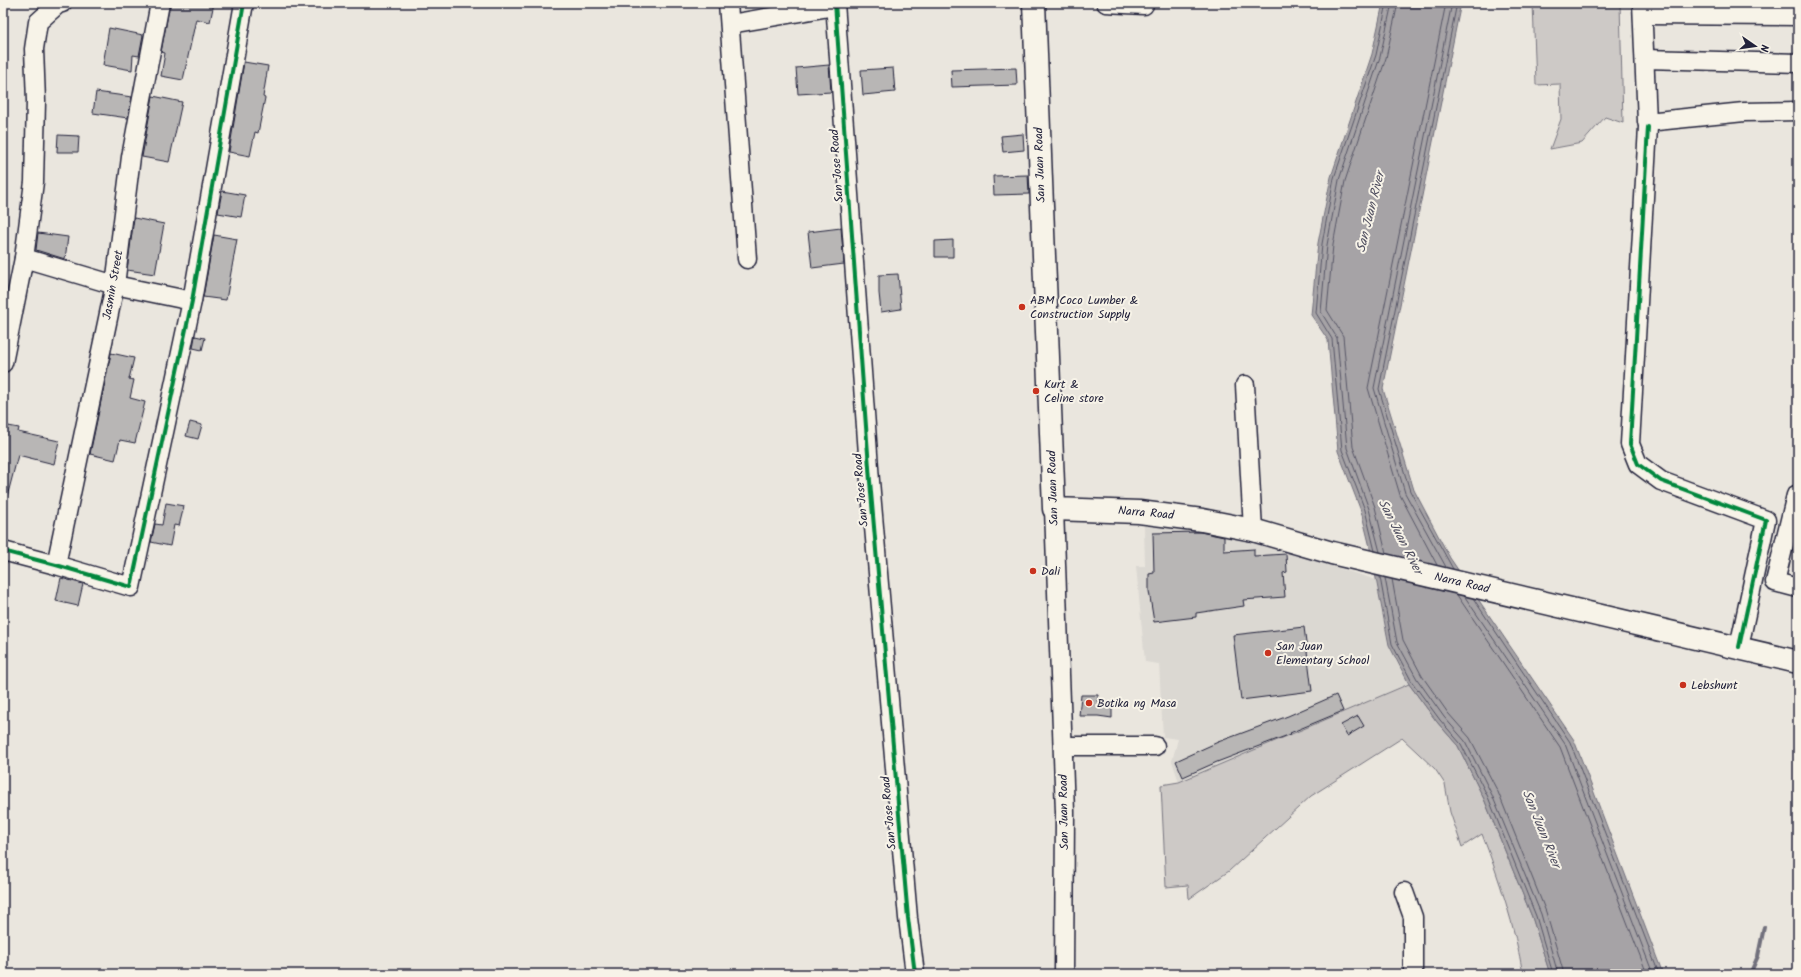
<svg xmlns="http://www.w3.org/2000/svg" width="1801" height="977" font-family="Kalam,sans-serif">
<style>
.built{fill:#dbd8d2}
.green{fill:#cdc9c6;stroke:#787680}
.water{fill:#a6a3a6;stroke:#716f7b}
.lines{fill:none;stroke-linecap:round;stroke-linejoin:round}
.shore{stroke:#575666;stroke-width:1}
.stream{stroke:#716f7b;stroke-width:4}
.building{fill:#b8b6b5;stroke:#22223b}
.minor-casing{stroke:#22223b;stroke-width:21}
.major-casing{stroke:#22223b;stroke-width:25}
.minor{stroke:#f7f3e8;stroke-width:18}
.major{stroke:#f7f3e8;stroke-width:22}
.cycleway-casing{stroke:#f7f3e8;stroke-width:6}
.cycleway{stroke:#00873e;stroke-width:4}
.poi-dot{fill:#c8321e;stroke:#f7f3e8;stroke-width:1.5}
.labels{text-anchor:middle;dominant-baseline:central;stroke-width:4;stroke-linejoin:round;paint-order:stroke}
.street-label{font-size:12px;fill:#22223b;stroke:#f7f3e8}
.poi-label{font-size:12px;fill:#22223b;stroke:#f7f3e8;text-anchor:start}
.water-label{font-size:13px;font-style:italic;fill:#504f60;stroke:#f7f3e8}
</style>
<rect width="100%" height="100%" fill="#eae6de"/>
<filter id="ink" filterUnits="userSpaceOnUse"><feTurbulence type="fractalNoise" baseFrequency=".025" numOctaves="2"/><feDisplacementMap in="SourceGraphic" scale="8" xChannelSelector="R" yChannelSelector="G"/><feConvolveMatrix kernelMatrix="1 2 1 2 8 2 1 2 1" color-interpolation-filters="sRGB"/></filter>
<g filter="url(#ink)">
<path class="built" d="M1144,526L1224,531L1376,580L1389,645L1409,684L1179,782L1172,761L1178,739L1163,737L1159,664L1145,662L1136,566H1145Z"/>
<g class="green">
<path d="M1533,3H1620L1623,123L1605,117L1582,143L1550,149L1561,119L1560,84L1536,85Z"/>
<path d="M1409,684L1437,722L1458,746L1484,799L1532,917L1550,974H1523C1515,927 1499,878 1482,834L1462,847L1450,812L1445,784L1435,769L1402,738L1311,796L1229,871L1189,899L1188,885L1166,887L1161,785L1179,782Z"/>
</g>
<path class="water" d="M1383,3H1461L1383,389L1414,490L1450,558L1574,740L1663,974H1550L1532,917L1484,799L1458,746L1437,722L1409,684L1389,645L1369,543L1361,511L1338,451L1328,340L1311,315L1318,243L1331,177L1372,54Z"/>
<g class="lines">
<g class="shore">
<path d="M1375,551L1365,510L1342,450L1332,339L1316,313L1322,244L1334,178L1376,55L1387,3"/>
<path d="M1380,552L1369,509L1347,448L1337,338L1321,312L1327,245L1339,180L1380,57L1392,3"/>
<path d="M1386,553L1375,507L1353,447L1343,336L1327,310L1333,245L1345,181L1386,58L1398,3"/>
<path d="M1437,565L1400,495L1368,388L1446,3"/>
<path d="M1446,567L1405,493L1374,388L1452,3"/>
<path d="M1453,569L1410,491L1379,389L1457,3"/>
<path d="M1380,577L1392,644L1412,682L1440,720L1461,744L1488,797L1536,916L1553,974"/>
<path d="M1385,578L1397,642L1417,679L1444,717L1465,741L1492,795L1541,914L1558,974"/>
<path d="M1392,579L1403,640L1422,676L1448,713L1470,738L1498,792L1546,912L1564,974"/>
<path d="M1457,595L1560,747L1647,974"/>
<path d="M1465,597L1565,744L1653,974"/>
<path d="M1473,598L1570,742L1659,974"/>
</g>
<path class="stream" d="M1750,974L1758,956L1764,927"/>
</g>
<g class="building">
<path d="M170,3H214L210,22L196,19L183,80L161,76L165,53L161,52Z"/>
<path d="M109,28L143,35L139,56L133,55L132,70L103,65Z"/>
<path d="M244,62L268,66L263,97L265,98L258,133L255,132L250,156L229,152Z"/>
<path d="M829,65L831,92L798,94L796,68Z"/>
<path d="M893,68L895,92L863,95L861,70Z"/>
<path d="M1016,68L1017,85L952,87L951,70Z"/>
<path d="M96,92L132,97L128,118L93,113Z"/>
<path d="M153,96L182,102L169,162L142,157Z"/>
<path d="M1023,134L1024,150L1003,152L1001,136Z"/>
<path d="M58,135L79,136L78,152H57Z"/>
<path d="M1028,175L1029,194L994,195L993,176Z"/>
<path d="M222,191L245,195L241,217L218,213Z"/>
<path d="M134,218L164,224L155,274L127,270Z"/>
<path d="M841,228L844,264L812,268L808,232Z"/>
<path d="M38,233L68,237L65,259L36,250Z"/>
<path d="M214,235L237,239L226,300L203,297Z"/>
<path d="M953,240V257H935V241Z"/>
<path d="M898,274L901,309L881,312L879,293V275Z"/>
<path d="M195,336L205,338L202,350L193,348Z"/>
<path d="M111,353L134,358L129,379L134,380L130,398L145,402L135,443L120,440L115,460L90,454Z"/>
<path d="M190,422L202,425L198,439L186,436Z"/>
<path d="M3,425L19,428L18,432L59,441L54,464L18,455L7,497H3Z"/>
<path d="M166,503L184,506L179,526L174,525L170,546L151,542L155,524L162,525Z"/>
<path d="M1200,532L1224,537V551L1254,549V556L1286,554L1287,572L1283,573L1285,597L1243,600L1244,606L1196,613V617L1154,622L1149,591V574L1154,573L1153,533Z"/>
<path d="M61,578L83,584L78,606L56,601Z"/>
<path d="M1304,627L1312,691L1241,700L1233,635Z"/>
<path d="M1081,695H1098V701L1112,702V718L1098,716H1079Z"/>
<path d="M1336,695L1343,711L1290,733L1291,734L1217,762L1183,777L1176,761L1218,742L1288,716Z"/>
<path d="M1358,716L1364,726L1347,736L1341,725Z"/>
</g>
<g class="lines">
<g class="minor-casing">
<g id="minor">
<path d="M728,3L747,259"/>
<path d="M835,3L870,481L908,918L915,974"/>
<path d="M1106,3L1144,5"/>
<path d="M1642,3L1647,122L1744,112L1798,111"/>
<path d="M1643,15L1798,16"/>
<path d="M730,24L835,6"/>
<path d="M1645,59L1798,63"/>
<path d="M1648,127L1630,444L1638,464L1661,481L1766,520L1739,647"/>
<path d="M24,258L115,285L192,301"/>
<path d="M3,363L24,258L34,182L36,101L34,49L38,22L58,4L62,3"/>
<path d="M1245,385L1253,530"/>
<path d="M1798,495H1796L1775,582L1798,588"/>
<path d="M1054,509L1065,812L1064,974"/>
<path d="M3,551L56,565L131,587L192,301L244,3"/>
<path d="M56,565L115,285L131,157L160,3"/>
<path d="M1063,746H1155"/>
<path d="M1404,892L1413,917V974"/>
</g>
</g>
<g class="major-casing">
<path id="major" d="M1034,3L1054,509L1139,512L1202,520L1253,530L1332,553L1798,662"/>
</g>
<use href="#minor" class="minor"/>
<use href="#major" class="major"/>
<g class="cycleway-casing">
<g id="cycleway">
<path d="M835,3L870,481L908,918L915,974"/>
<path d="M1648,127L1630,444L1638,464L1661,481L1766,520L1739,647"/>
<path d="M3,551L56,565L131,587L192,301L244,3"/>
</g>
</g>
<use href="#cycleway" class="cycleway"/>
</g>
</g>
<g class="poi-dot">
<circle cx="1022" cy="307" r="4"/>
<circle cx="1036" cy="391" r="4"/>
<circle cx="1033" cy="571" r="4"/>
<circle cx="1268" cy="653" r="4"/>
<circle cx="1683" cy="685" r="4"/>
<circle cx="1089" cy="703" r="4"/>
</g>
<g class="labels">
<g class="street-label">
<text transform="translate(1040 165) rotate(-92)">San Juan Road</text>
<text transform="translate(837 166) rotate(-94)">San Jose Road</text>
<text transform="translate(113 285) rotate(-80)">Jasmin Street</text>
<text transform="translate(1053 488) rotate(-92)">San Juan Road</text>
<text transform="translate(861 490) rotate(-95)">San Jose Road</text>
<text transform="translate(1146 513) rotate(5)">Narra Road</text>
<text transform="translate(1462 583) rotate(13)">Narra Road</text>
<text transform="translate(1064 812) rotate(-91)">San Juan Road</text>
<text transform="translate(889 813) rotate(-95)">San Jose Road</text>
</g>
<g class="poi-label">
<text x="1030" y="300">ABM Coco Lumber &amp;<tspan x="1030" dy="14">Construction Supply</tspan></text>
<text x="1044" y="384">Kurt &amp;<tspan x="1044" dy="14">Celine store</tspan></text>
<text x="1041" y="571">Dali</text>
<text x="1276" y="646">San Juan<tspan x="1276" dy="14">Elementary School</tspan></text>
<text x="1691" y="685">Lebshunt</text>
<text x="1097" y="703">Botika ng Masa</text>
</g>
<g class="water-label">
<text transform="translate(1371 212) rotate(-76)">San Juan River</text>
<text transform="translate(1400 537) rotate(63)">San Juan River</text>
<text transform="translate(1541 829) rotate(68)">San Juan River</text>
</g>
</g>
<rect width="1801" height="977" fill="none" stroke="#f7f3e8" stroke-width="16"/>
<rect x="8" y="8" width="1785" height="961" fill="none" stroke="#22223b" stroke-width="1.5" filter="url(#ink)"/>
<g transform="translate(1755 46) rotate(103)" stroke="#f7f3e8" stroke-width="3" paint-order="stroke">
<path d="M0-3L7 15L0 10L-7 15Z" fill="#22223b"/>
<text y="-6" font-size="11" font-weight="bold" text-anchor="middle" fill="#22223b">N</text>
</g>
</svg>
